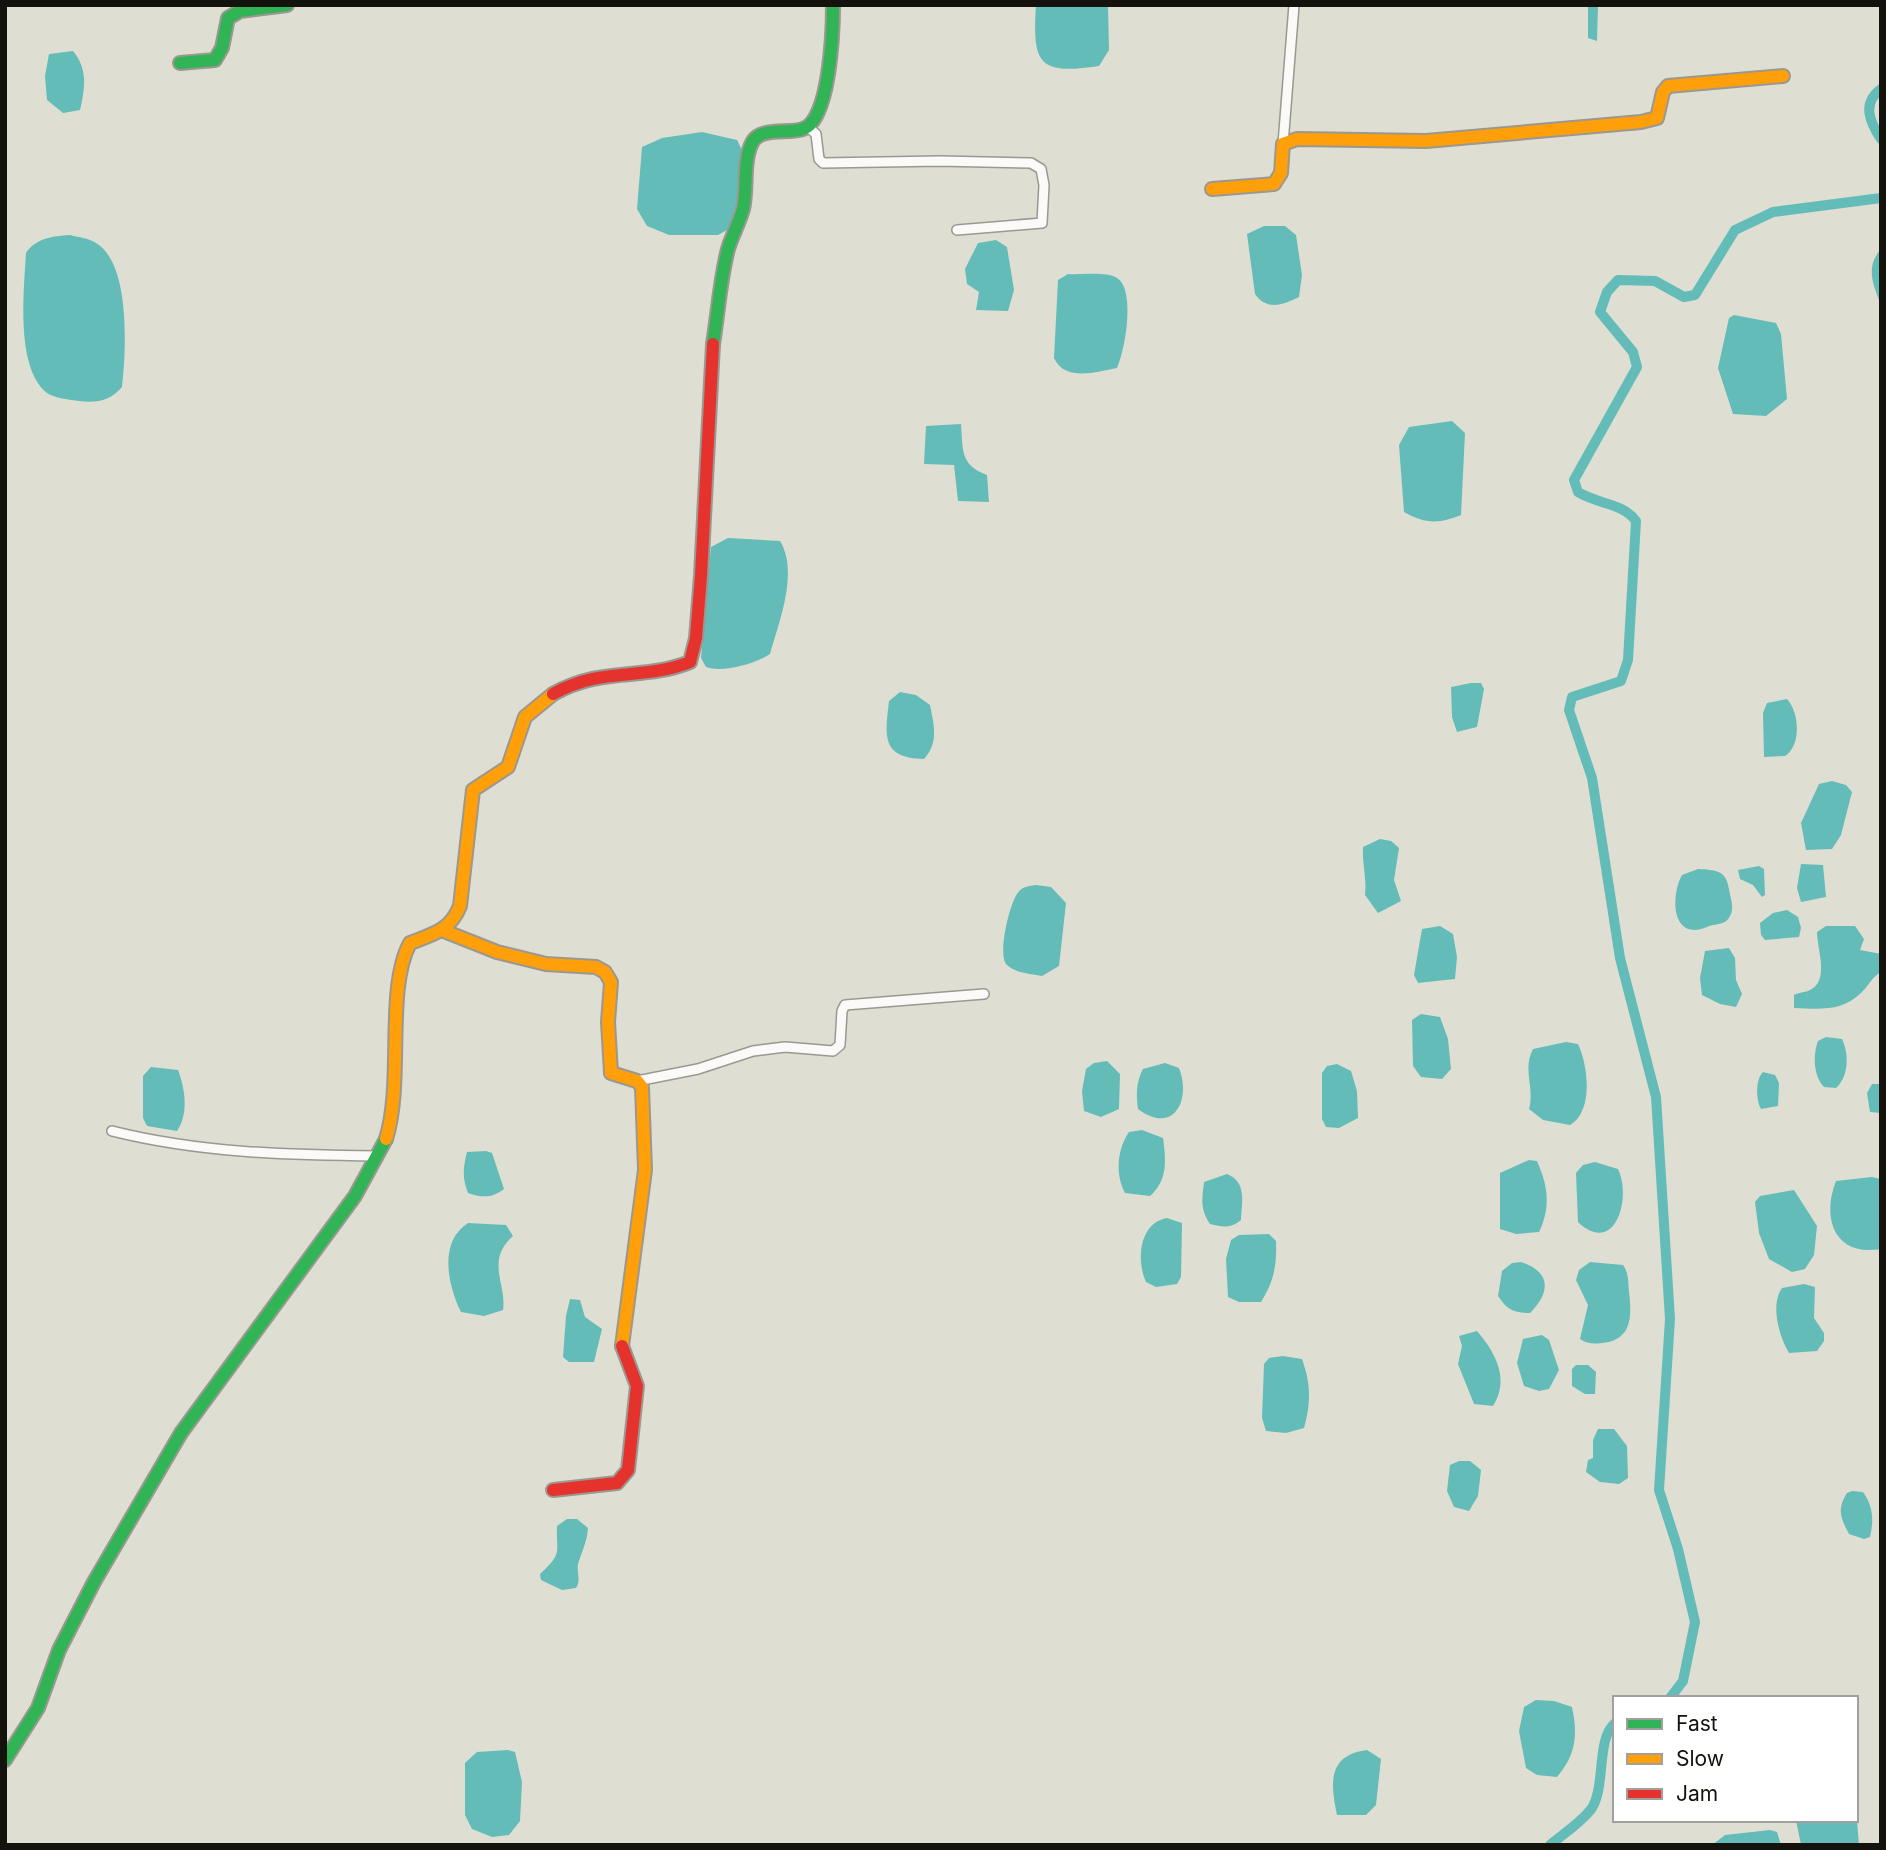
<svg xmlns="http://www.w3.org/2000/svg" width="1886" height="1850" font-family="Inter,sans-serif">
<style>
.water{fill:#64bcb9}
.lines{fill:none;stroke-linecap:round;stroke-linejoin:round}
.canal{stroke:#64bcb9;stroke-width:10}
.street-casing{stroke:#9a9890;stroke-width:12}
.fast-casing{stroke:#9a9890;stroke-width:16}
.slow-casing{stroke:#9a9890;stroke-width:16}
.jam-casing{stroke:#9a9890;stroke-width:16}
.street{stroke:#fafaf8;stroke-width:9}
.fast{stroke:#30b455;stroke-width:12}
.slow{stroke:#ff9f0a;stroke-width:12}
.jam{stroke:#e5322d;stroke-width:12}
</style>
<rect width="100%" height="100%" fill="#dfded3"/>
<g class="water">
<path d="M1036,5H1108L1109,50L1099,66C1039,75 1032,65 1036,5Z"/>
<path d="M1588,5H1598L1597,41L1588,38Z"/>
<path d="M73,51C88,69 85,88 80,110L63,113L47,100L45,76L49,54Z"/>
<path d="M702,132L737,140L742,150L736,212L729,229L718,235H669L647,226L637,209L642,147L662,138Z"/>
<path d="M1264,226H1285L1296,235L1302,275L1299,297C1283,305 1267,311 1255,294L1247,234Z"/>
<path d="M70,235C77,237 89,238 96,243C131,264 126,351 122,387C110,401 97,403 79,401C70,400 54,398 47,393C15,368 24,290 26,253C36,238 53,236 70,235Z"/>
<path d="M996,240L1007,247L1014,290L1008,311L976,310L979,292L967,284L965,269L978,243Z"/>
<path d="M1881,249V305C1873,284 1865,267 1881,249Z"/>
<path d="M1068,274C1081,275 1106,271 1117,278C1136,290 1125,351 1117,368C1096,372 1065,382 1054,358L1058,280Z"/>
<path d="M1734,315L1776,323L1781,334L1787,399L1766,416L1733,414L1718,368L1729,318Z"/>
<path d="M1452,421L1465,433L1461,515C1439,524 1425,524 1404,512L1399,445L1409,427Z"/>
<path d="M961,424C963,450 960,465 987,475L989,502L958,501L954,465L924,464L926,426Z"/>
<path d="M728,538L780,541C799,572 779,622 770,654C755,664 722,673 706,667L701,658L711,547Z"/>
<path d="M1471,683H1481L1484,689L1477,727L1457,732L1452,717L1451,687Z"/>
<path d="M900,692L916,695L930,705C934,725 939,743 924,759C881,758 885,736 889,701Z"/>
<path d="M1787,699C1799,712 1802,745 1785,756L1764,757L1763,713L1767,703Z"/>
<path d="M1832,781L1846,785L1852,792L1841,835L1832,849L1806,850L1801,823L1819,784Z"/>
<path d="M1380,839L1391,841L1399,848L1394,880L1401,901L1378,913L1365,895C1367,879 1362,864 1363,847Z"/>
<path d="M1801,864L1823,865L1826,897L1801,902L1797,888Z"/>
<path d="M1759,866L1764,869L1765,895L1762,897L1753,885L1740,879L1738,870Z"/>
<path d="M1698,869C1716,870 1726,870 1729,889C1730,897 1735,908 1730,916C1725,926 1716,923 1707,927C1672,942 1670,897 1682,875Z"/>
<path d="M1036,885L1051,887L1066,903L1059,966L1042,976C1032,974 1014,973 1006,964C998,953 1009,906 1017,894C1021,887 1028,886 1036,885Z"/>
<path d="M1787,910L1798,917L1801,928L1799,937L1765,940L1761,935L1760,923L1773,913Z"/>
<path d="M1440,926L1453,934L1457,957L1455,979L1418,983L1414,975L1422,929Z"/>
<path d="M1826,926H1855L1864,939L1860,950L1881,954V972C1871,978 1870,984 1862,992C1842,1012 1820,1009 1794,1008V995C1799,992 1804,993 1810,990C1830,981 1817,949 1817,932Z"/>
<path d="M1729,948L1735,958L1736,980L1742,994L1736,1007L1720,1004L1702,995L1700,978L1705,951Z"/>
<path d="M1421,1014L1440,1017L1448,1039L1451,1069L1442,1079L1421,1077L1413,1066L1412,1020Z"/>
<path d="M1826,1037L1842,1039C1849,1054 1849,1076 1836,1088L1824,1087C1813,1076 1813,1054 1818,1041Z"/>
<path d="M1566,1042L1578,1044C1588,1065 1594,1111 1570,1125L1543,1120L1529,1109C1535,1087 1522,1070 1533,1049Z"/>
<path d="M1107,1061L1120,1074L1119,1109L1101,1117L1084,1111L1082,1091L1086,1069L1094,1063Z"/>
<path d="M1165,1063L1179,1068C1192,1102 1172,1135 1138,1109C1136,1094 1136,1082 1143,1069Z"/>
<path d="M1337,1064L1351,1071L1357,1091L1358,1118L1339,1128L1326,1127L1322,1119V1073L1327,1066Z"/>
<path d="M151,1067L178,1070C185,1089 189,1113 177,1131L147,1126L143,1118V1076Z"/>
<path d="M1763,1072L1775,1075L1779,1083L1778,1106L1761,1109C1756,1100 1755,1080 1763,1072Z"/>
<path d="M1872,1084H1881V1113L1870,1112L1867,1093Z"/>
<path d="M1142,1130L1163,1138C1166,1160 1168,1180 1150,1196L1125,1193C1115,1175 1117,1149 1129,1132Z"/>
<path d="M486,1151L492,1153L504,1189C493,1198 482,1198 468,1193C462,1178 463,1168 467,1152Z"/>
<path d="M1529,1160L1537,1161C1548,1186 1551,1207 1539,1232L1516,1234L1500,1229V1173Z"/>
<path d="M1595,1162L1618,1169C1632,1198 1615,1257 1578,1222L1576,1173L1583,1165Z"/>
<path d="M1227,1174C1247,1182 1242,1202 1241,1220C1230,1229 1223,1227 1210,1224C1200,1209 1202,1199 1204,1182Z"/>
<path d="M1872,1177L1881,1179V1249C1835,1257 1821,1219 1836,1181Z"/>
<path d="M1794,1190L1817,1226L1814,1255L1805,1269L1792,1272L1769,1259L1759,1233L1755,1202L1760,1196Z"/>
<path d="M1167,1218L1182,1223L1181,1277L1177,1284L1156,1287L1146,1282C1136,1260 1139,1223 1167,1218Z"/>
<path d="M468,1223L506,1225L513,1236C485,1261 507,1284 503,1310L484,1316L461,1312C448,1286 438,1242 468,1223Z"/>
<path d="M1269,1234L1276,1241C1277,1264 1274,1282 1261,1302H1239L1228,1297L1226,1259L1231,1240L1239,1235Z"/>
<path d="M1521,1262C1551,1272 1551,1292 1530,1313C1514,1313 1507,1310 1498,1296L1502,1271L1512,1263Z"/>
<path d="M1590,1262L1623,1265C1629,1273 1628,1282 1629,1292C1632,1317 1632,1340 1602,1343C1594,1344 1587,1344 1580,1339L1588,1305L1576,1280L1579,1270Z"/>
<path d="M1804,1284L1815,1287L1814,1318L1824,1333V1341L1817,1351L1789,1353C1779,1336 1770,1305 1782,1288Z"/>
<path d="M570,1299L580,1300L585,1317L602,1329L594,1362H569L563,1357L566,1316Z"/>
<path d="M1477,1331C1496,1353 1510,1380 1493,1406L1474,1404L1458,1364L1462,1346L1459,1336Z"/>
<path d="M1542,1335L1549,1340L1559,1370L1549,1389L1539,1391L1524,1386L1517,1363L1523,1339Z"/>
<path d="M1283,1356L1302,1359C1311,1384 1311,1403 1304,1428L1286,1433L1266,1431L1262,1418L1264,1364L1269,1358Z"/>
<path d="M1576,1365H1588L1596,1372L1595,1394H1585L1572,1386V1369Z"/>
<path d="M1598,1429H1614L1627,1446L1628,1478L1619,1484L1600,1482L1586,1472L1588,1460L1593,1458V1440Z"/>
<path d="M1459,1461H1470L1481,1470L1478,1496L1469,1511L1454,1507L1447,1491L1450,1465Z"/>
<path d="M1852,1491L1863,1492C1873,1506 1874,1520 1870,1537L1864,1539L1849,1534C1840,1517 1837,1509 1847,1493Z"/>
<path d="M567,1519H577L588,1528C587,1541 583,1549 579,1561C575,1571 582,1579 576,1588L562,1590L541,1580L540,1574C563,1552 556,1555 557,1526Z"/>
<path d="M1536,1700L1554,1701L1572,1707C1578,1735 1576,1755 1557,1777L1537,1775L1526,1768L1519,1731L1524,1707Z"/>
<path d="M508,1750L515,1752L522,1782L520,1821L509,1835L492,1837L472,1829L465,1815V1763L477,1752Z"/>
<path d="M1367,1750L1381,1759L1376,1805L1366,1815H1337C1330,1782 1328,1755 1367,1750Z"/>
<path d="M1856,1808L1859,1845H1801L1796,1820H1856Z"/>
<path d="M1770,1830L1777,1832L1781,1845H1712L1725,1835Z"/>
</g>
<g class="lines">
<g class="canal">
<path d="M1881,89C1862,103 1869,121 1881,139"/>
<path d="M1670,1698L1683,1681L1695,1622L1678,1549L1659,1490L1670,1319L1656,1097L1620,958L1592,778L1569,710L1572,697L1621,681L1628,660L1636,521C1623,503 1597,504 1578,492L1574,480L1637,367L1633,352L1600,312L1607,292L1618,280L1655,281L1684,297L1695,295L1735,230L1773,212L1881,198"/>
<path d="M1550,1845C1563,1834 1582,1822 1592,1808C1606,1785 1596,1739 1615,1723"/>
</g>
<g class="street-casing">
<g id="street">
<path d="M808,127L816,134L819,159L823,163L940,161L1031,163L1041,169L1044,185L1042,223L957,230"/>
<path d="M1283,144L1294,5"/>
<path d="M637,1081L698,1069L753,1051L785,1047L833,1051L840,1045L842,1011L845,1005L984,994"/>
<path d="M112,1131C200,1153 288,1155 378,1156"/>
</g>
</g>
<g class="fast-casing">
<g id="fast">
<path d="M180,63L215,60L222,48L228,18L240,11L287,5"/>
<path d="M713,344C718,313 720,280 728,249C732,236 739,223 743,209C748,188 742,160 753,141C762,127 789,134 803,129C830,121 833,30 833,5"/>
<path d="M5,1760L38,1708L59,1650L94,1582L181,1433L355,1196L386,1139"/>
</g>
</g>
<g class="slow-casing">
<g id="slow">
<path d="M1212,189L1274,184L1281,173L1283,144L1297,139L1426,141L1641,122L1657,118L1663,92L1668,86L1783,76"/>
<path d="M444,931L497,952L546,964L596,967L605,972L611,982L608,1022L611,1073L637,1081L642,1087L645,1170L622,1346"/>
<path d="M386,1139C404,1083 385,989 410,943C433,934 450,931 460,906L473,790L508,767L525,717L553,694"/>
</g>
</g>
<g class="jam-casing">
<g id="jam">
<path d="M553,694C603,666 643,681 690,662L696,638L701,576L713,344"/>
<path d="M553,1490L617,1483L628,1470L637,1386L622,1346"/>
</g>
</g>
<use href="#street" class="street"/>
<use href="#fast" class="fast"/>
<use href="#slow" class="slow"/>
<use href="#jam" class="jam"/>
</g>
<rect width="1886" height="1850" fill="none" stroke="#13120c" stroke-width="14"/>
<rect x="1613" y="1696" width="245" height="126" fill="#ffffff" stroke="#a1a09e" stroke-width="2"/>
<rect x="1627" y="1719" width="35" height="10" fill="#30b455" stroke="#a1a09e" stroke-width="2"/>
<text x="1676" y="1731" font-size="21" fill="#13120c">Fast</text>
<rect x="1627" y="1754" width="35" height="10" fill="#ff9f0a" stroke="#a1a09e" stroke-width="2"/>
<text x="1676" y="1766" font-size="21" fill="#13120c">Slow</text>
<rect x="1627" y="1789" width="35" height="10" fill="#e5322d" stroke="#a1a09e" stroke-width="2"/>
<text x="1676" y="1801" font-size="21" fill="#13120c">Jam</text>
</svg>
